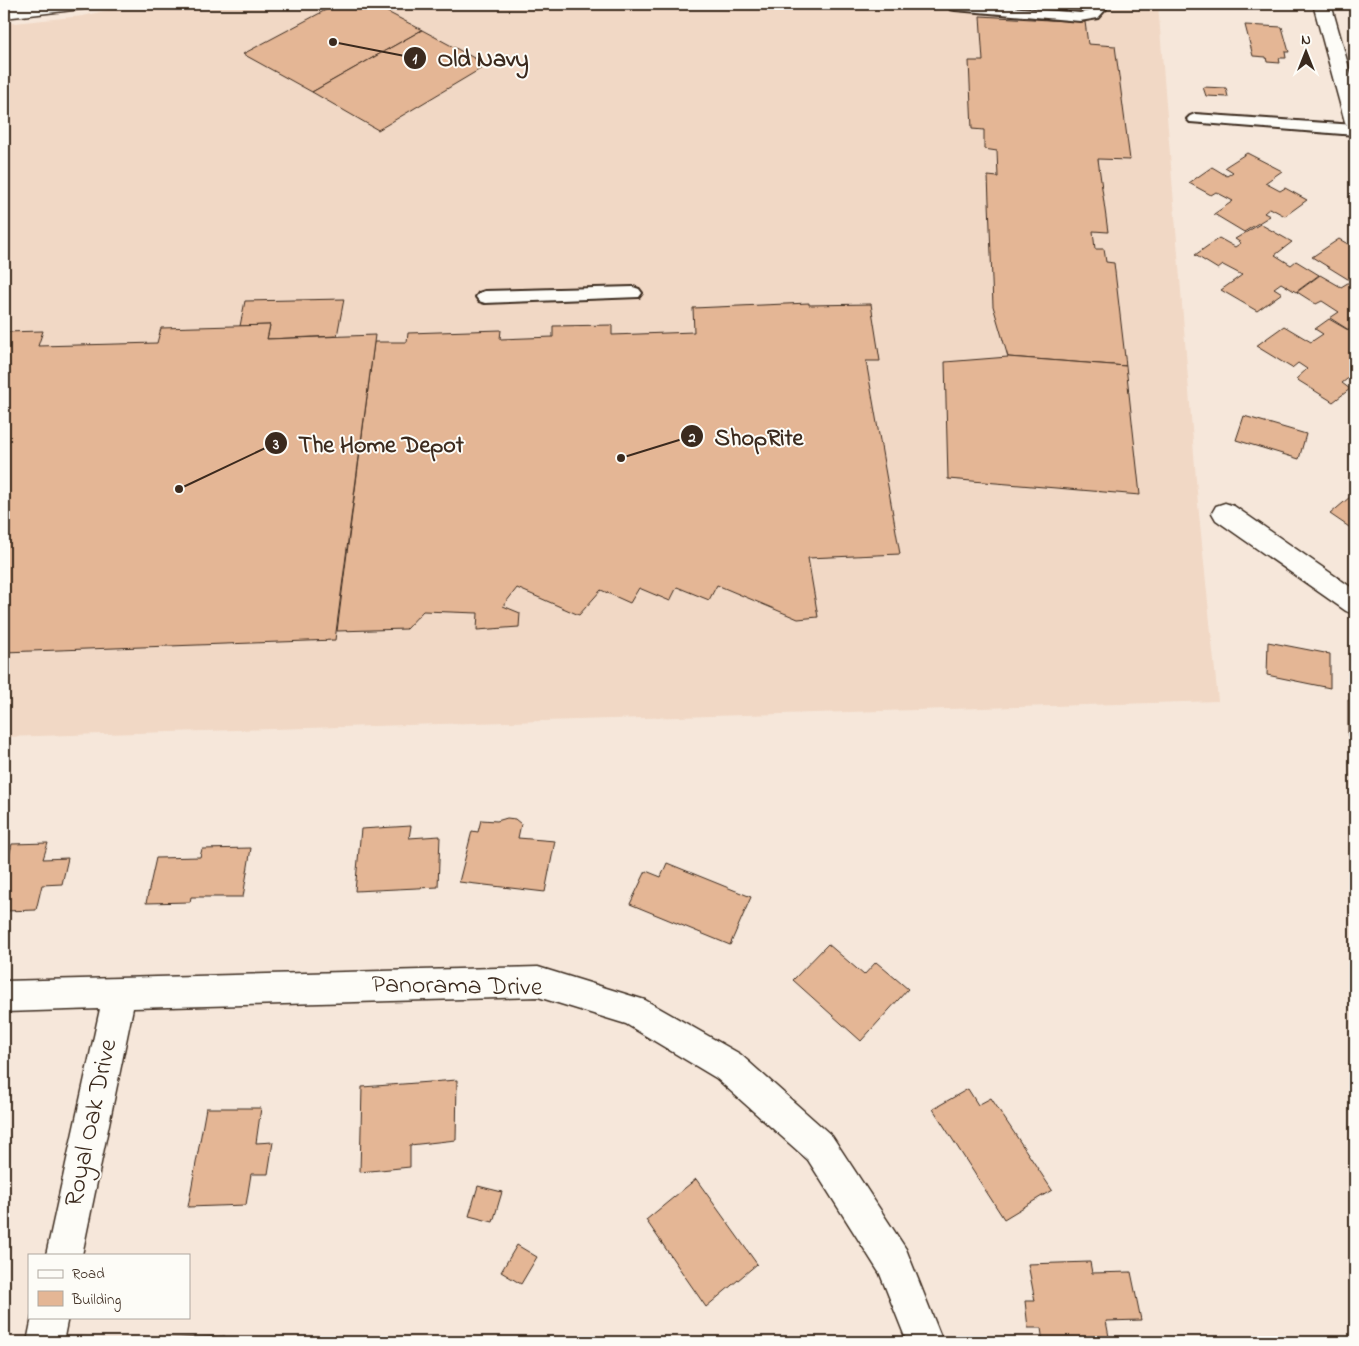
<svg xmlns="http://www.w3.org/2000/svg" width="1359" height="1346" font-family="'Indie Flower',sans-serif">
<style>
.built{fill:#f1d8c5}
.building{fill:#e4b695;stroke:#3b2a1e}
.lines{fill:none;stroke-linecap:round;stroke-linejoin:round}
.lane-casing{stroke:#3b2a1e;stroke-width:4}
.street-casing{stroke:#3b2a1e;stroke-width:3}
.lane{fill:#fdfcf7;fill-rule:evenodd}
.street{fill:#fdfcf7;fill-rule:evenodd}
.labels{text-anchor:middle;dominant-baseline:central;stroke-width:4;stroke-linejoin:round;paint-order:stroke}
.near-street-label{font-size:26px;fill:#3b2a1e;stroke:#fdfcf7}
.leader{fill:none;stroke:#3b2a1e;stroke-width:2}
.callout-dot{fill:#3b2a1e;stroke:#fdfcf7;stroke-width:2}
.mark-label{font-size:15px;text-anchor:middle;font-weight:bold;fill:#fff}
.callout-label{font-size:24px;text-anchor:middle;font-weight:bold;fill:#3b2a1e;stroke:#fdfcf7;stroke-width:4;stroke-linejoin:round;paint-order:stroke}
</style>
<rect width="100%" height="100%" fill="#f6e7da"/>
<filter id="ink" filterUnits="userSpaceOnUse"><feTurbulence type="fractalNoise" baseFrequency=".02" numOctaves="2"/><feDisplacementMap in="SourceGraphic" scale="10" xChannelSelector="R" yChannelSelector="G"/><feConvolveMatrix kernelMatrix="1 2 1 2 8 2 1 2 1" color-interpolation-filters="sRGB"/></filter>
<g filter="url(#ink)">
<path class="built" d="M133,4H1158L1198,504L1218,701L4,737V24L83,16Z"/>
<g class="building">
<path d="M337,4H372L422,30L312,92L243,54Z"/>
<path d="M980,16L1085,22L1088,44L1115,46L1130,160L1098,159L1108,232L1093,231L1095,249H1104L1106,262L1114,263L1126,366L1008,357L993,306L988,176L998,177L997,151L984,149V130L972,129L969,61H983Z"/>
<path d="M1245,25L1282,27L1289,52H1285L1286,58H1279L1280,63L1267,62L1266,57L1253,56Z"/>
<path d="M422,30L487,65L378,130L312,92Z"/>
<path d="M1203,87L1226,88L1228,97L1206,96Z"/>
<path d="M1247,153L1282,171L1265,183L1280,191L1285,188L1307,200L1285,216L1270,208L1264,213L1270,216L1244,232L1214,214L1233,201L1216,192L1211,195L1189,183L1212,167L1227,176L1233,172L1225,167Z"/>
<path d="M1260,224L1292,242L1275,255L1291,265L1296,261L1319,275L1296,292L1281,283L1274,288L1282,293L1257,311L1221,290L1242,275L1223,265L1218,269L1195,255L1219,238L1235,247L1241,243L1235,239Z"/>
<path d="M1339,239L1355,248V334L1330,318L1339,312L1322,301L1316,304L1297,292L1320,275L1341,287L1351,281L1312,257Z"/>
<path d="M344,299L337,336L267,339L270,325L240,326L245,301Z"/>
<path d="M809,303V305L871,304L880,361H866L900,554L808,558L818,617L798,619L717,585L709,600L677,587L670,601L639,588L630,603L601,590L579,615L517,588L503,606L520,613L519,627L477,630L478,613L423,611L406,629L337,631L374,342H407L408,333L501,330L500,339L553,337V326L612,325V335L694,332L693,308Z"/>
<path d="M1329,319L1355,334V373L1342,383L1350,389L1333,402L1296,379L1307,369L1298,363L1292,368L1256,346L1284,326L1311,342L1323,334L1315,329Z"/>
<path d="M270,325L267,339L375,335L335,640L4,652V332L43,331L38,346L157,343L161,328Z"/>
<path d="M1008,357L1126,366L1140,495L948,479L945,362Z"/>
<path d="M1244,416L1306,434L1299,459L1236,440Z"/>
<path d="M1350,497L1355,501V531L1330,514Z"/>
<path d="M1268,642L1330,654V688L1267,675Z"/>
<path d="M1348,700L1355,701V737L1348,736Z"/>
<path d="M507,818L515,819L521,824L518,838L555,841L545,892L459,882L472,831L478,832L481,820L497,821Z"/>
<path d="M411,826L409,838L440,836L438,887L355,891L361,829Z"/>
<path d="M48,843L43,859L68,858L62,884L42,885L36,910L4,911V860H8L12,844Z"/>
<path d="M251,848L243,897H191L190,902L146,903L156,858L200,857L202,849Z"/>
<path d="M667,863L751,897L730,945L630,904L646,871L661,877Z"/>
<path d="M828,944L864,975L876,962L908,989L861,1041L793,980Z"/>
<path d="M457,1080L456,1140L410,1145V1167L360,1172L362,1087Z"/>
<path d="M968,1089L978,1105L991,1098L1052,1190L1004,1219L933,1109Z"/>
<path d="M206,1108H261L256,1143L273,1142L268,1174H251L246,1205L188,1207Z"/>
<path d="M696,1179L757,1264L706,1307L646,1220Z"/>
<path d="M478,1186L502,1192L493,1222L469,1216Z"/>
<path d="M517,1245L537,1257L521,1284L501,1272Z"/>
<path d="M1090,1262L1092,1273L1131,1272L1141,1320L1106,1321L1110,1342H1043L1041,1328H1028L1025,1301H1035L1028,1264Z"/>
<path d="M225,1336L224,1342H151L152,1340Z"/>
</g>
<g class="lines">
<g class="lane-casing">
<g id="lane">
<path d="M950,4H977L1080,13L1089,11L1092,8L1091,4H1105L1106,9L1098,18L1080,21L955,10L950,9L948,6Z"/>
<path d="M1195,114L1355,125V135L1190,122L1187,119L1190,116Z"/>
<path d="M633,287L639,289L642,293L639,297L485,303L479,301L476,297L479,293L485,291Z"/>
</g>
</g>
<g class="street-casing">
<g id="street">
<path d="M37,4H91L88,8L82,9L4,18V8Z"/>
<path d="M1313,4H1331L1355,89V128L1348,126L1345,122Z"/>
<path d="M1225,503L1234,506L1355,590V615L1346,611L1216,520L1212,513L1216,506Z"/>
<path d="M538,967L645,1000L740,1054L832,1136L906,1249L943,1342H907L880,1274L808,1160L716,1078L626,1024L538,997L133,1008L82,1255H46L100,1009L4,1012V981Z"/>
<path d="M32,1317H68L63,1342H27Z"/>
</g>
</g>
<use href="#lane" class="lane"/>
<use href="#street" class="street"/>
</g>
</g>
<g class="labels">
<g class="near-street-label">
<text transform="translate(457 987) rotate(1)">Panorama Drive</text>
<text transform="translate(92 1123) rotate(-78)">Royal Oak Drive</text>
</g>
</g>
<path class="leader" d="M333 42L415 58M621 458L692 436M179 489L276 443"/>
<g class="callout-dot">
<circle cx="333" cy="42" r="5"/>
<circle cx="621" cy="458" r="5"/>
<circle cx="179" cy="489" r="5"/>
<circle cx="415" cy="58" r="12"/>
<circle cx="692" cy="436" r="12"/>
<circle cx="276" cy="443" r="12"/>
</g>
<g class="mark-label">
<text x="415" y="63">1</text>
<text x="692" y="442">2</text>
<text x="276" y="449">3</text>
</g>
<g class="callout-label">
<text x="483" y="66">Old Navy</text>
<text x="759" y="445">ShopRite</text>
<text x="381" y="452">The Home Depot</text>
</g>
<rect width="1359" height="1346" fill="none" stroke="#fdfcf7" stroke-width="20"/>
<rect x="10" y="10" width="1339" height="1326" fill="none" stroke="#3b2a1e" stroke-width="2" filter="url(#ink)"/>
<rect x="28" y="1254" width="162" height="65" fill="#fdfcf7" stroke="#afa8a0"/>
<rect x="38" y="1270" width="25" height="8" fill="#fdfcf7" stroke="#afa8a0"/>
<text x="72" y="1278" font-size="15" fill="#3b2a1e">Road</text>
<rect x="38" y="1291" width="25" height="15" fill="#e4b695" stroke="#afa8a0"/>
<text x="72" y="1304" font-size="15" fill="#3b2a1e">Building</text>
<g transform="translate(1306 52)" stroke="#fdfcf7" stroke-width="4" paint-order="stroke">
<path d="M0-4L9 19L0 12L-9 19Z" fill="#3b2a1e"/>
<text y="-8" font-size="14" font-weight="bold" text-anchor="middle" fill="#3b2a1e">N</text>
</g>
</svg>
